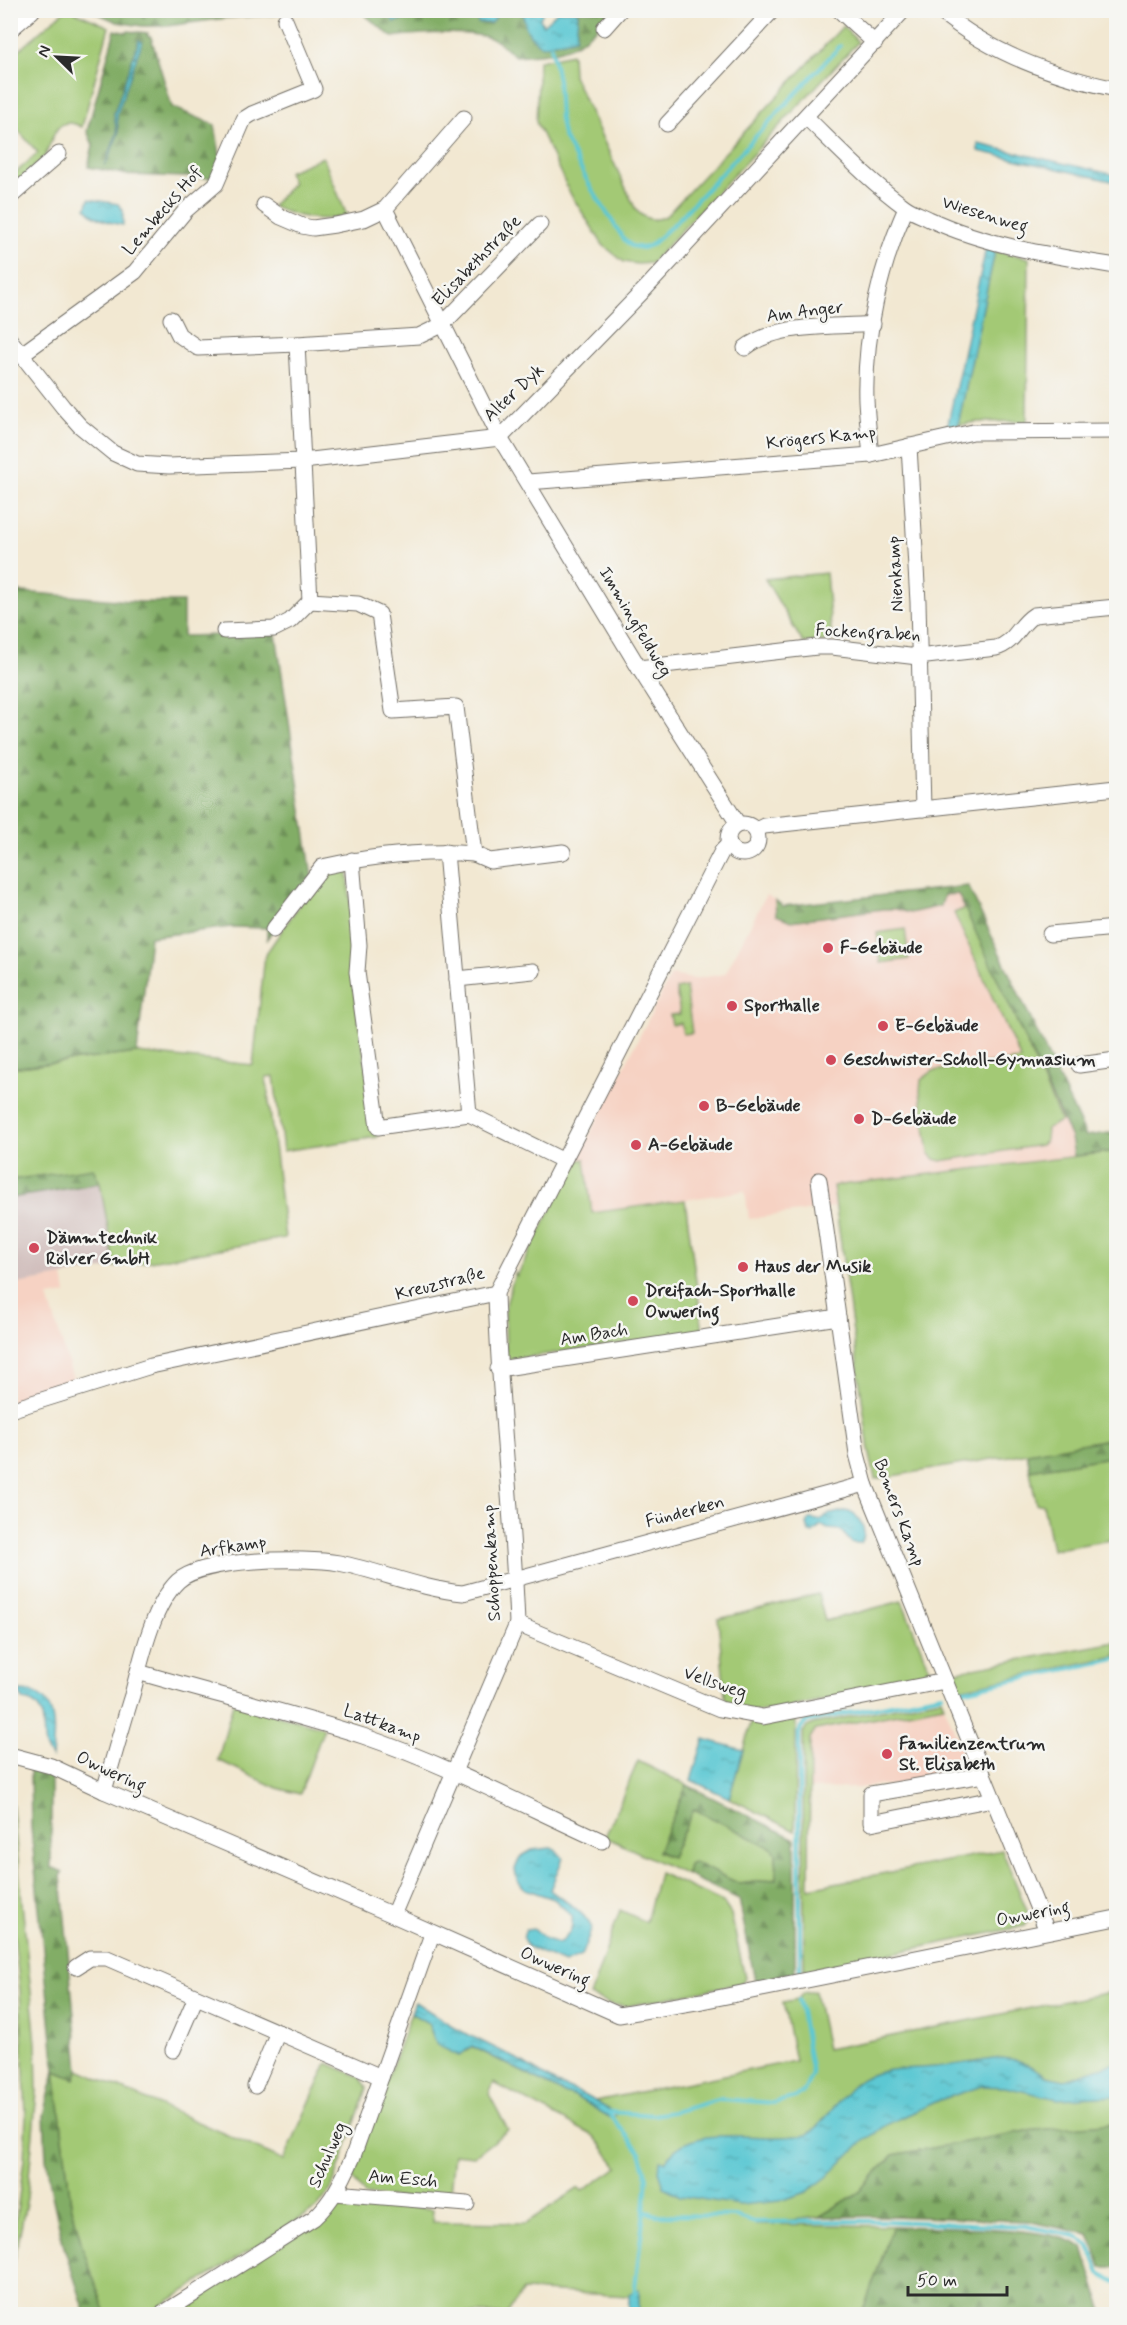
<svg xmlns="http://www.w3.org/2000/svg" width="1127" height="2325" font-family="Mynerve,sans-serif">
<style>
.built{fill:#f6d2c3}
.industrial{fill:#d1bfbd}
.green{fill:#a3c974;stroke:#677a50;stroke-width:1.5}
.forest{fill:url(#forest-firs);stroke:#566c48;stroke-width:1.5;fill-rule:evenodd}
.water{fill:url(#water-ripples);stroke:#437a7f;stroke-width:1.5}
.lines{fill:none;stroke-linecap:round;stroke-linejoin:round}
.stream{stroke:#5bc8d3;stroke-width:4}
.minor-casing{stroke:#716d65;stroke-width:17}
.major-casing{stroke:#716d65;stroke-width:20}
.minor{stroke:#fff;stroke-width:15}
.major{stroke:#fff;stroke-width:18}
.poi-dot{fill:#d1495b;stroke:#f6f6f2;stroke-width:2}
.labels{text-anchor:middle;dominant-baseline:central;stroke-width:5;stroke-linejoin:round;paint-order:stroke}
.street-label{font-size:18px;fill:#2b2b2b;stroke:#f6f6f2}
.poi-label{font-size:18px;font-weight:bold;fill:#2b2b2b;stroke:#f6f6f2;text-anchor:start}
</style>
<defs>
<pattern id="forest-firs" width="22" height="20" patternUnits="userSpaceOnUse" patternTransform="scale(1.5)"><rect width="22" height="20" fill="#82ad66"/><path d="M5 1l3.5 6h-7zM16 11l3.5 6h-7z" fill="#6b8d54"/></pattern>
<pattern id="water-ripples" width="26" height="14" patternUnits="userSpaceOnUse" patternTransform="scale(1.5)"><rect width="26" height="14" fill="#5bc8d3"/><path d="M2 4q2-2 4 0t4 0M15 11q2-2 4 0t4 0" fill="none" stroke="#4ba3ab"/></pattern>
</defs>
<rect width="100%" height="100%" fill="#f6f6f2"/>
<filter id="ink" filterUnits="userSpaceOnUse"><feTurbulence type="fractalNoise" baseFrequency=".0167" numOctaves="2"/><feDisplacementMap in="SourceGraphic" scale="12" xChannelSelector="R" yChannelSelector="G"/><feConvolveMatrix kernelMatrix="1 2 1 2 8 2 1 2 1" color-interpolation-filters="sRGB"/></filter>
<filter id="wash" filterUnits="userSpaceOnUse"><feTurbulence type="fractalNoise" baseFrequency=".008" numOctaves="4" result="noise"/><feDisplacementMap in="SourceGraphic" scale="24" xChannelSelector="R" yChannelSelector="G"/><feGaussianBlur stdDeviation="1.35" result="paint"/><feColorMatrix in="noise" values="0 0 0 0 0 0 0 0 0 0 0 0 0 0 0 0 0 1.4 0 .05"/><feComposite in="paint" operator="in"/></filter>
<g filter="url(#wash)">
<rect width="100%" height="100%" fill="#f2e8d2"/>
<g class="built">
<path d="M958,894L1071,1138L1074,1156L833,1186L835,1207L749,1219L745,1191L591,1213L585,1160L576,1161L671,975L693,979L725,974L766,895L775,900L776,915L791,921L883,909H896L910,913L944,895Z"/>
<path d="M63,1276L66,1294L48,1297L74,1382L11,1403V1285Z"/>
<path d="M944,1705L970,1770L895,1786L879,1785L860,1788L809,1789L810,1738L814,1732Z"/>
</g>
<path class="industrial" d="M100,1183L115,1267L11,1285V1198Z"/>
<g class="green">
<path d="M64,11H73L109,27L82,127C52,111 53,146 44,157C34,168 21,177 11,187L10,171L14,174L38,153L11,122L15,118L11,114V57Z"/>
<path d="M843,26L858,42L651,263L638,264L624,262L603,245L571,195L536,122L539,61L572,54L573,75L636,210C645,220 655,222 666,216Z"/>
<path d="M323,157L347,216C320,222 297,218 272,206L293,183L288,172Z"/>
<path d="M995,251L1029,258L1027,421L977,422L958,425Z"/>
<path d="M826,573L832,640L803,643L765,579Z"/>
<path d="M334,866L348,871L353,945L352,977L377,1137L283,1151L274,1076L266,1077L285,1238L115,1267L100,1183L93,1169L11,1180L10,1068L137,1053L253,1065L265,955L307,894Z"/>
<path d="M966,908L1061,1121L1047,1128L1046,1140L1041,1145L941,1161L935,1159L929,1153L920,1092L921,1080L933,1071L1021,1060L954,913Z"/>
<path d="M905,929L909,959L881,963L877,933Z"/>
<path d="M686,987L692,1033L683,1034L681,1023L672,1025L670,1015L680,1014L676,989Z"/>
<path d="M1111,1152L1116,1173V1438L875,1479L869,1450L833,1186Z"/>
<path d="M585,1159L592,1213L685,1200L703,1332L506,1360L505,1308L515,1273L517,1276L576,1161Z"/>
<path d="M1116,1456V1539L1052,1550L1043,1504H1036L1030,1470Z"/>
<path d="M818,1594L825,1621L902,1601L930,1671L929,1677L777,1710L752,1711L726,1705L718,1619Z"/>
<path d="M1116,1642V1656L959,1689L952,1672Z"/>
<path d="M941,1698L944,1705L816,1730L810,1738L809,1888L1002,1850L1030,1918L1025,1926L804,1971L803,1732L807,1727L813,1724Z"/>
<path d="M233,1703L324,1728L300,1794L277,1788L218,1760Z"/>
<path d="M796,1720L795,1831L729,1798L751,1723L779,1722Z"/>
<path d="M638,1761L687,1785L658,1852L671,1857L694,1809L772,1848L776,1853V1879L740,1884L693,1862L689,1864L687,1875L605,1837Z"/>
<path d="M11,1791L36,2043L37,2091L27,2198L11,2277V2256L24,2159L26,2114L20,1991L10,1899Z"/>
<path d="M659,1873L723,1902L731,1914L745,1978L741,1983L627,2006L609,2004L590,1996L620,1910L646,1922Z"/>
<path d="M815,1991L827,2049L1116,1991V2123L1026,2131L893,2155L855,2195L819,2217L755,2224L893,2226L862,2314H639V2290L629,2294V2296L523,2290L507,2314H170L343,2205H387L433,2209L432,2222L526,2223L579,2188L582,2191L618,2167L594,2136L494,2083L489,2094L508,2130L474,2156L454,2154L449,2202L365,2195L352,2178L411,2013L428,2023L434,2039L467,2051L471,2046L564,2093L576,2097L611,2118L616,2115L595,2101L795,2061L783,2002L798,1999L803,1993Z"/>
<path d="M327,2063L360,2077L367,2088L332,2188L317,2208L148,2314H106L82,2246L71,2204L55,2070L74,2078L79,2070L284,2160Z"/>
</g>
<g class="forest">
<path d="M92,11H142L144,19L145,11H293L274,15L227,18L167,26H142L117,22Z"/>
<path d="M360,11H387L395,22L430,11L496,14L497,11H523V18L542,46L576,38L578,14L576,11H613C577,49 568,53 515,56C509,51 503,45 497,41C476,29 416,34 392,37Z"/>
<path d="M115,30L127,33L128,31L148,33L147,36L151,37L172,107L215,125L221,161L212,178L128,175L88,167L93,145L87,131ZM139,41L141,42L117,114L118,134L105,166L117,133L114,113Z"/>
<path d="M10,591L141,602H183V636L276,634L312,877L300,888L267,939V928L231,927L150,937L137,1053L11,1068Z"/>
<path d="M968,886L1086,1136L1116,1132V1151L1074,1156L1071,1138L958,894L944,895L941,906L910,913L896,909H883L791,921L776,915L775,900L783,906Z"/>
<path d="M93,1168L100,1183L11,1198V1180Z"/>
<path d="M1116,1438V1456L1030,1470L1027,1453Z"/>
<path d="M30,1768L51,1775V1867L63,1872L61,1876L79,2070L75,2079L55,2071L71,2204L82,2246L106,2314H86L64,2247L52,2195L46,2159L44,2115L55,2070L31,1828Z"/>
<path d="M687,1785L795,1839V1972L755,1981L739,1899L687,1875L689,1864L693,1862L740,1884L776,1879V1853L772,1848L694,1809L671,1857L658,1851Z"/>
<path d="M1116,2123V2267H1101L1089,2234L1027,2221L892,2216L819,2217L855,2195L893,2155L1026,2131Z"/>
<path d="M893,2226C934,2228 1056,2224 1083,2248L1104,2314H862Z"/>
</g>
<g class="water">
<path d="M387,11H430L394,22Z"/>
<path d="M454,11H497L495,19L491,23H478L476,14L461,13Z"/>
<path d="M523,11H543L540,19L543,25L558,11H576L578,14L576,38L542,46C528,37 524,27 523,11Z"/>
<path d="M139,40L142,42L117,114L118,134L105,166L117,133L114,114Z"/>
<path d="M978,144L1116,175V182L978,151Z"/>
<path d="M89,199L118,204L123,210V225C110,223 94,219 86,208Z"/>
<path d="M986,248L995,251L958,425L947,428Z"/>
<path d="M844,1511C859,1512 869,1531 861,1543H852L840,1530L828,1529L821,1525L813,1533L809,1532L807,1524L809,1519L820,1520L827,1515Z"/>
<path d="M19,1691C60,1691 54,1730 52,1758C50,1755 46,1751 45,1746C41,1728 49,1703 23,1700Z"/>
<path d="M704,1739L743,1750L729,1798L691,1780Z"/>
<path d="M551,1848L557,1851L563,1858L550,1890C565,1902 583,1910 592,1928L581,1956L564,1963L528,1947C523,1941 522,1937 526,1930L535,1929L545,1939L558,1943C568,1938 574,1928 572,1916L554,1899L525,1889L517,1880L515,1869L520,1857L532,1850Z"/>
<path d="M415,2002L457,2029L513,2057L557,2084L578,2092L610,2110L611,2118L576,2097L564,2093L472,2046L459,2056L437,2045L428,2023L411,2013Z"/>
<path d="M1002,2058L1017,2060L1031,2066L1046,2076L1065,2080L1116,2063V2096L1058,2099L1005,2087L982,2086L940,2100L890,2123L861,2143L827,2177L807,2192L780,2201L740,2205L680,2196L664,2187L659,2172L660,2160L666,2161C688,2121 758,2142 794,2136C798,2136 805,2136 808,2134C822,2127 841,2095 855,2084C877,2066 907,2070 934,2067C957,2065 979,2061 1002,2058Z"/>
<path d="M639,2289V2314H629V2294Z"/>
</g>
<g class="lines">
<g class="stream">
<path d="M551,46L558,80L560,119L563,135L591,188L623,238L631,246L643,248L651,245L676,222L840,46"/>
<path d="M1115,1151L1116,1156"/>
<path d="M960,1691L1116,1659"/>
<path d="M800,1971L799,1733L801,1727L808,1721L942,1694"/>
<path d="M608,2112L640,2152L647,2177L644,2211L656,2215L735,2216L753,2222L884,2221L1025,2226L1076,2236L1089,2246L1099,2273L1116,2282"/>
<path d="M610,2112L653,2115L673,2112L721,2099L774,2103L796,2097L804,2091L812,2074L799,2000"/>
<path d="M634,2296L644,2211"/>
</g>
</g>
</g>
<g filter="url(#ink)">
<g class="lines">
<g class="minor-casing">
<g id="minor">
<path d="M839,10L875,43"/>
<path d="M939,10C989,53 1053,76 1116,89"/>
<path d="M604,28L620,10"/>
<path d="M806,117C838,148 869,181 905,207C912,212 921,215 929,219C987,246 1054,256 1116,266"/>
<path d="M667,124L773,10"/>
<path d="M10,197L59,154"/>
<path d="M264,205L281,217L302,226L313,228L335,225L364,219L385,209L464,118"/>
<path d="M385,209L500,438L639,668L738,824"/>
<path d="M171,319L179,335L198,348L297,344L419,336L442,325L540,224"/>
<path d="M10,340L63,407L80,426L113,453L137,464L169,466L303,461L500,438L646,288L904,10"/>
<path d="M745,348C778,322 832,328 873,324"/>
<path d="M22,354L135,272L186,210L216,184L244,119L252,114L314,89L285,20"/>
<path d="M909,446L918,602L923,809"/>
<path d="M871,455C869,437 867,418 866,400C864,336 880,267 906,208"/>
<path d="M528,482L871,455L973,432L1116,431"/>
<path d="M224,631L274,629L290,621L310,601"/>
<path d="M639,668L817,647H832L918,657L996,648C1015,643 1018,625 1034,615L1116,607"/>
<circle cx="743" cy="839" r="15"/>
<path d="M756,830L764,826L1116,788"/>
<path d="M446,852L469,1114L562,1160"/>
<path d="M474,854L490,861L563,852"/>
<path d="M352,860L359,945L357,972L378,1127L469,1114"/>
<path d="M273,930L322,867C371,856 424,850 474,854L456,707L393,711L379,614L358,604L310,601L297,344"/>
<path d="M1050,934L1116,928"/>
<path d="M457,979L533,971"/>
<path d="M1079,1065L1116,1060"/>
<path d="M819,1180L857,1454L865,1484L1047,1931"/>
<path d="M498,1369L838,1317"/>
<path d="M10,1410L151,1366L496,1293"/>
<path d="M517,1624L720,1709L763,1717L945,1681"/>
<path d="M138,1672C213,1694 289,1712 363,1736C445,1764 523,1805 602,1841"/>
<path d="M10,1755L51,1766L104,1791L393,1915L619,2015L702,2001L1116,1918"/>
<path d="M983,1775L871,1794V1823L993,1799"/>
<path d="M104,1791C113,1759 122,1727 132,1695C141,1661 152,1606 178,1581C203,1558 305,1557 339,1563C380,1571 421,1589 463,1593L865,1484"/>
<path d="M393,1915L517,1624C513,1513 499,1404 496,1293L722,851L729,844"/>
<path d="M76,1967L90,1958H107L381,2077"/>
<path d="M173,2050L196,1997"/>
<path d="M255,2086L278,2032"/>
<path d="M335,2193L467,2204"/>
<path d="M162,2314L314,2218C332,2202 342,2181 352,2159L432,1934"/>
</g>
</g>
<g class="major-casing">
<path id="major" d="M10,28L31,10"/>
</g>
<use href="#minor" class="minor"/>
<use href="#major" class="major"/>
</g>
</g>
<g class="poi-dot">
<circle cx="828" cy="948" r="6"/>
<circle cx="732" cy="1006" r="6"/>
<circle cx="883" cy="1026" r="6"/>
<circle cx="831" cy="1060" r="6"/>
<circle cx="704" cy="1106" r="6"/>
<circle cx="859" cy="1119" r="6"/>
<circle cx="636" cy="1145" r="6"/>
<circle cx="34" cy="1248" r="6"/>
<circle cx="743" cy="1267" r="6"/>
<circle cx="633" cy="1301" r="6"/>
<circle cx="887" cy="1754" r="6"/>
</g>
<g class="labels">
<g class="street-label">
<text transform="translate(163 211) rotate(-49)">Lembecks Hof</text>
<text transform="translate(985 215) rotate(17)">Wiesenweg</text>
<text transform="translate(477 261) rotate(-46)">Elisabethstraße</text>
<text transform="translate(805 312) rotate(-7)">Am Anger</text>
<text transform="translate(514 393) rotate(-43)">Alter Dyk</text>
<text transform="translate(821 438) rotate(-6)">Krögers Kamp</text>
<text transform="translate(896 574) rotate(-93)">Nienkamp</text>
<text transform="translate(635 622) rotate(59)">Immingfeldweg</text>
<text transform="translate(868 633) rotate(3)">Fockengraben</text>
<text transform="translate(440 1284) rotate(-14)">Kreuzstraße</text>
<text transform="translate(594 1335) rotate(-9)">Am Bach</text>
<text transform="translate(685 1512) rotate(-15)">Fünderken</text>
<text transform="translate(899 1513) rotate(69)">Bomers Kamp</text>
<text transform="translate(233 1547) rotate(-8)">Arfkamp</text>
<text transform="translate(492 1563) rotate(-93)">Schoppenkamp</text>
<text transform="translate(715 1683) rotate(19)">Vellsweg</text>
<text transform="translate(382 1724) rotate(20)">Lattkamp</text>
<text transform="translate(111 1772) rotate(25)">Owwering</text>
<text transform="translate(1033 1914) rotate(-11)">Owwering</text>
<text transform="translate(555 1967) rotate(24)">Owwering</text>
<text transform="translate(328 2155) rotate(-66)">Schulweg</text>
<text transform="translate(403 2179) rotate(5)">Am Esch</text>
</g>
<g class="poi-label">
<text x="840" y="948">F-Gebäude</text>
<text x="744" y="1006">Sporthalle</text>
<text x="895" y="1026">E-Gebäude</text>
<text x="843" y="1060">Geschwister-Scholl-Gymnasium</text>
<text x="716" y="1106">B-Gebäude</text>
<text x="871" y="1119">D-Gebäude</text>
<text x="648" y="1145">A-Gebäude</text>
<text x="46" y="1238">Dämmtechnik<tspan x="46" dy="21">Rölver GmbH</tspan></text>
<text x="755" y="1267">Haus der Musik</text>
<text x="645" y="1291">Dreifach-Sporthalle<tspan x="645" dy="21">Owwering</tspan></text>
<text x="899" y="1744">Familienzentrum<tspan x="899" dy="21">St. Elisabeth</tspan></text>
</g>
</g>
<rect width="1127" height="2325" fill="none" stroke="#f6f6f2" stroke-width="36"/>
<g transform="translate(57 57) rotate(294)" stroke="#f6f6f2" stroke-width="4.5" paint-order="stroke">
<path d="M0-4.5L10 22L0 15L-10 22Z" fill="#2b2b2b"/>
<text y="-9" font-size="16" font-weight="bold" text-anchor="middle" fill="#2b2b2b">N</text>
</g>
<path d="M908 2286v9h99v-9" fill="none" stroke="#2b2b2b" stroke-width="3"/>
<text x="917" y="2286" font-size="18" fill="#2b2b2b" stroke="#f6f6f2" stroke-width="4.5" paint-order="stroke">50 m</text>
</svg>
